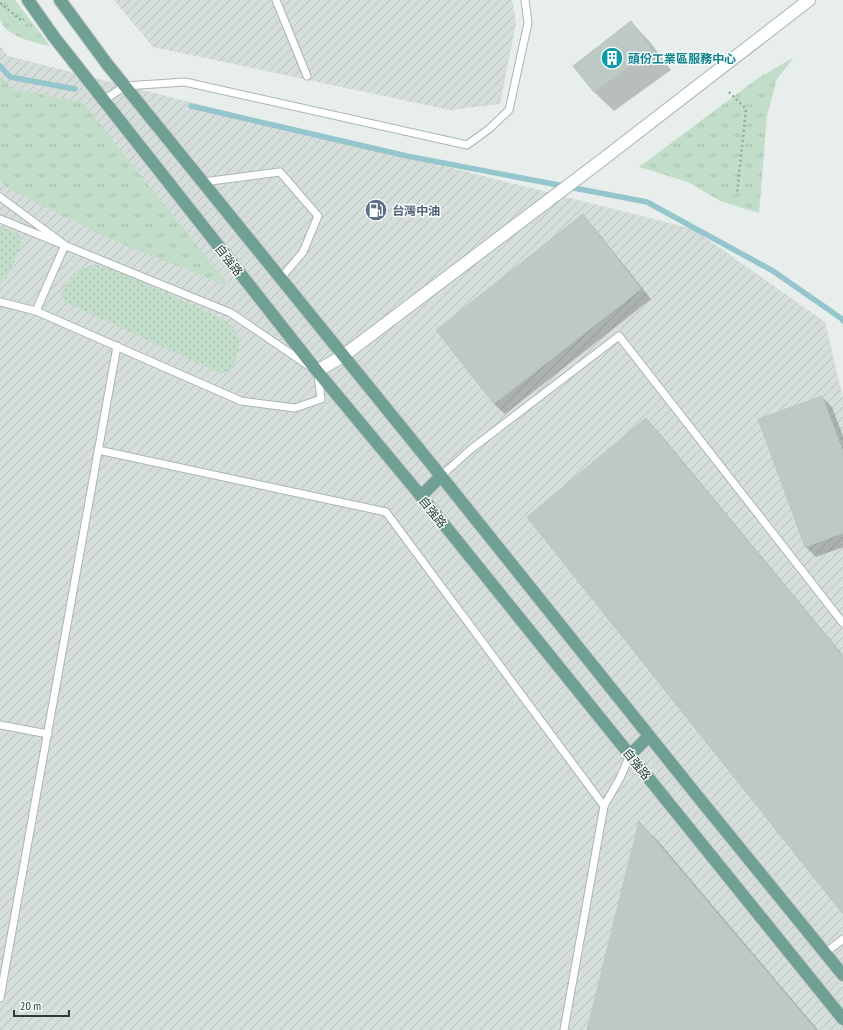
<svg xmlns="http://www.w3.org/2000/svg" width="843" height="1030" font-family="'PT Sans Narrow','Noto Sans TC',sans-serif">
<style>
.industrial{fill:url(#industrial-furrows)}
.grass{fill:url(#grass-dots)}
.park{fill:url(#park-tufts)}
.shadow{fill:#0003}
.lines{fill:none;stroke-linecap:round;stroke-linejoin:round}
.stream{stroke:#95c5cd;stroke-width:5.5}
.building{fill:#bcc9c4;stroke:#bac7c2}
.lane-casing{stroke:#aab6b2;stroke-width:9}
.street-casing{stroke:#aab6b2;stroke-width:14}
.primary-casing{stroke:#c3c9c7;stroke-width:14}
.path{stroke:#8aafa3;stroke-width:2.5;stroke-dasharray:2 3;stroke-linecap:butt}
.lane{stroke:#fff;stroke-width:7}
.street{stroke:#fff;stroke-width:12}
.primary{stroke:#709f93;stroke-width:12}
.labels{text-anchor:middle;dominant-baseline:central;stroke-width:3;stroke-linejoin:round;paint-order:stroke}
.culture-label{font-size:12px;font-weight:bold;fill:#0d838f;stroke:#f7fbf9;text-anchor:start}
.service-label{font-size:12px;font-weight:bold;fill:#4e5e75;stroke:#f7fbf9;text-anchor:start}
.street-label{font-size:12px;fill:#273f38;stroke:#f7fbf9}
</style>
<defs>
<pattern id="industrial-furrows" width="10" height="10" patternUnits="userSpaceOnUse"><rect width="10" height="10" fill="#d5deda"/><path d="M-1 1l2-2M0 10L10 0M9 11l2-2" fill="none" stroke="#b7c0bc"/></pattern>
<pattern id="grass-dots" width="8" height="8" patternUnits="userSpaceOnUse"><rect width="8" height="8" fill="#c2ddc9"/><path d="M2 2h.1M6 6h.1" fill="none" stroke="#a7bfad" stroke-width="1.8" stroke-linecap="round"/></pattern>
<pattern id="park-tufts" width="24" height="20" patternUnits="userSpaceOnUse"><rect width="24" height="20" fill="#c2ddc9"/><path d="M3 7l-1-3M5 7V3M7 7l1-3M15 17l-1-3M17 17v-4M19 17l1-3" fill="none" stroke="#a7bfad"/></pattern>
</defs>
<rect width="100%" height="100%" fill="#e7eeeb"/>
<g class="industrial">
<path d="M114,0H512L516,23L500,104L450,110L153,47Z"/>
<path d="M0,46L8,56L693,229L825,322L843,398V1030H0Z"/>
</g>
<g class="grass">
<path d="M0,226L20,235L22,244L7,277L0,282Z"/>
<path d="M97,265L113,269L225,320C228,324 233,328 236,332C243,343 236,360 231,370L220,373L65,302L62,293C69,275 79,266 97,265Z"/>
</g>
<g class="park">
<path d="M0,0H15L50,46C36,44 3,35 0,19C0,13 0,6 0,0Z"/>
<path d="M794,57L777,79L767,116L759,213L720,201L688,182L639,167L757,79Z"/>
<path d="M0,77L13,89L82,102L230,287L112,240L7,188L0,180Z"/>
</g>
<g class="shadow">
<path d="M631,22L650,42L671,70L614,111L594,92L574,66Z"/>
<path d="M583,216L593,226L651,299L505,414L494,404Z"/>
<path d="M822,397L832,407L843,436V547L816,557L806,547Z"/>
<path d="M646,420L657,430L843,655V913Z"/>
<path d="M640,823L659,842L818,1030H588Z"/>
</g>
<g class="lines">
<g class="stream">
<path d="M0,66L10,77L75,89"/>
<path d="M191,106L407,156L647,202L773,271L842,319L843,321"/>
</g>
</g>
<g class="building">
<path d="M631,21L652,50L594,92L573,66Z"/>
<path d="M583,214L641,289L494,404L436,330Z"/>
<path d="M822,396L843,452V533L805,547L758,419Z"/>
<path d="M646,418L843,656V914L527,517Z"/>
<path d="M639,821L816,1030H587Z"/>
</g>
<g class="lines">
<g class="lane-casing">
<g id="lane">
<path d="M276,0L307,76"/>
<path d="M104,100L125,86L185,82L467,145L489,129L509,110L528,23L525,0"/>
<path d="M203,182L280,172L318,216L303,252L281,278"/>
<path d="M0,197L65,245L36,311"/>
<path d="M0,219L231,313L309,366"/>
<path d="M0,302L36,311L241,401L295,408L321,399L318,374"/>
<path d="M98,450L386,512L604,806"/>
<path d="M441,476L470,450L619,336L843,623"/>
<path d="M0,725L48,734"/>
<path d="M825,953L843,939"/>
<path d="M0,998L117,346"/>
<path d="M564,1030L604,806L620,778L630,755"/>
</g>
</g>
<g class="street-casing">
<path id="street" d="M317,371L343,356L602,160L809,0"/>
</g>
<g class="primary-casing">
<g id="primary">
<path d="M28,0L54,37L317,371L421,496L843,1019"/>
<path d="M60,0L107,64L441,476L699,798L843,975"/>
<path d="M421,496L441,476"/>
<path d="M630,755L649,736"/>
</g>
</g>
<g class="path">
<path d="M0,3L22,21L24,19"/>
<path d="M729,92L746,109L737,194"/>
</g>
<use href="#lane" class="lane"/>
<use href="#street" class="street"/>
<use href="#primary" class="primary"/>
</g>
<defs>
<g id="building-disc" transform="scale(1.15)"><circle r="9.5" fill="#0f9aa8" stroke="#f7fbf9"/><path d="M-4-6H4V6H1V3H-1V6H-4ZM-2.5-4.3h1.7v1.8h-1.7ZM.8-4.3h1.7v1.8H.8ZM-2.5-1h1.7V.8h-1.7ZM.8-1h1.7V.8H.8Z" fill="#fff"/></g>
<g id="fuel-disc" transform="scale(1.15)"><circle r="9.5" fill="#5c6f8a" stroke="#f7fbf9"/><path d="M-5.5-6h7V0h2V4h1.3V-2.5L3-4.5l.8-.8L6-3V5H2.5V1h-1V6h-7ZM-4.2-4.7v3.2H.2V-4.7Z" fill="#fff"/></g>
</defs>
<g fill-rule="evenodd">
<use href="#building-disc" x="612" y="58"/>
<use href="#fuel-disc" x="376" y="210"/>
</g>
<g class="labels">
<g class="culture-label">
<text x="628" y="58">頭份工業區服務中心</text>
</g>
<g class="service-label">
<text x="392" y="210">台灣中油</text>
</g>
<g class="street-label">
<text transform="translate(229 260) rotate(52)">自強路</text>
<text transform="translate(433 512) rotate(51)">自強路</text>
<text transform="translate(637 764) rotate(51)">自強路</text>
</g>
</g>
<path d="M14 1010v6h55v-6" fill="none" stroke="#273f38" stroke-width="2"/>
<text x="20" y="1010" font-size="12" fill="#273f38" stroke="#f7fbf9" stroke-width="3" paint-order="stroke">20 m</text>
</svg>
